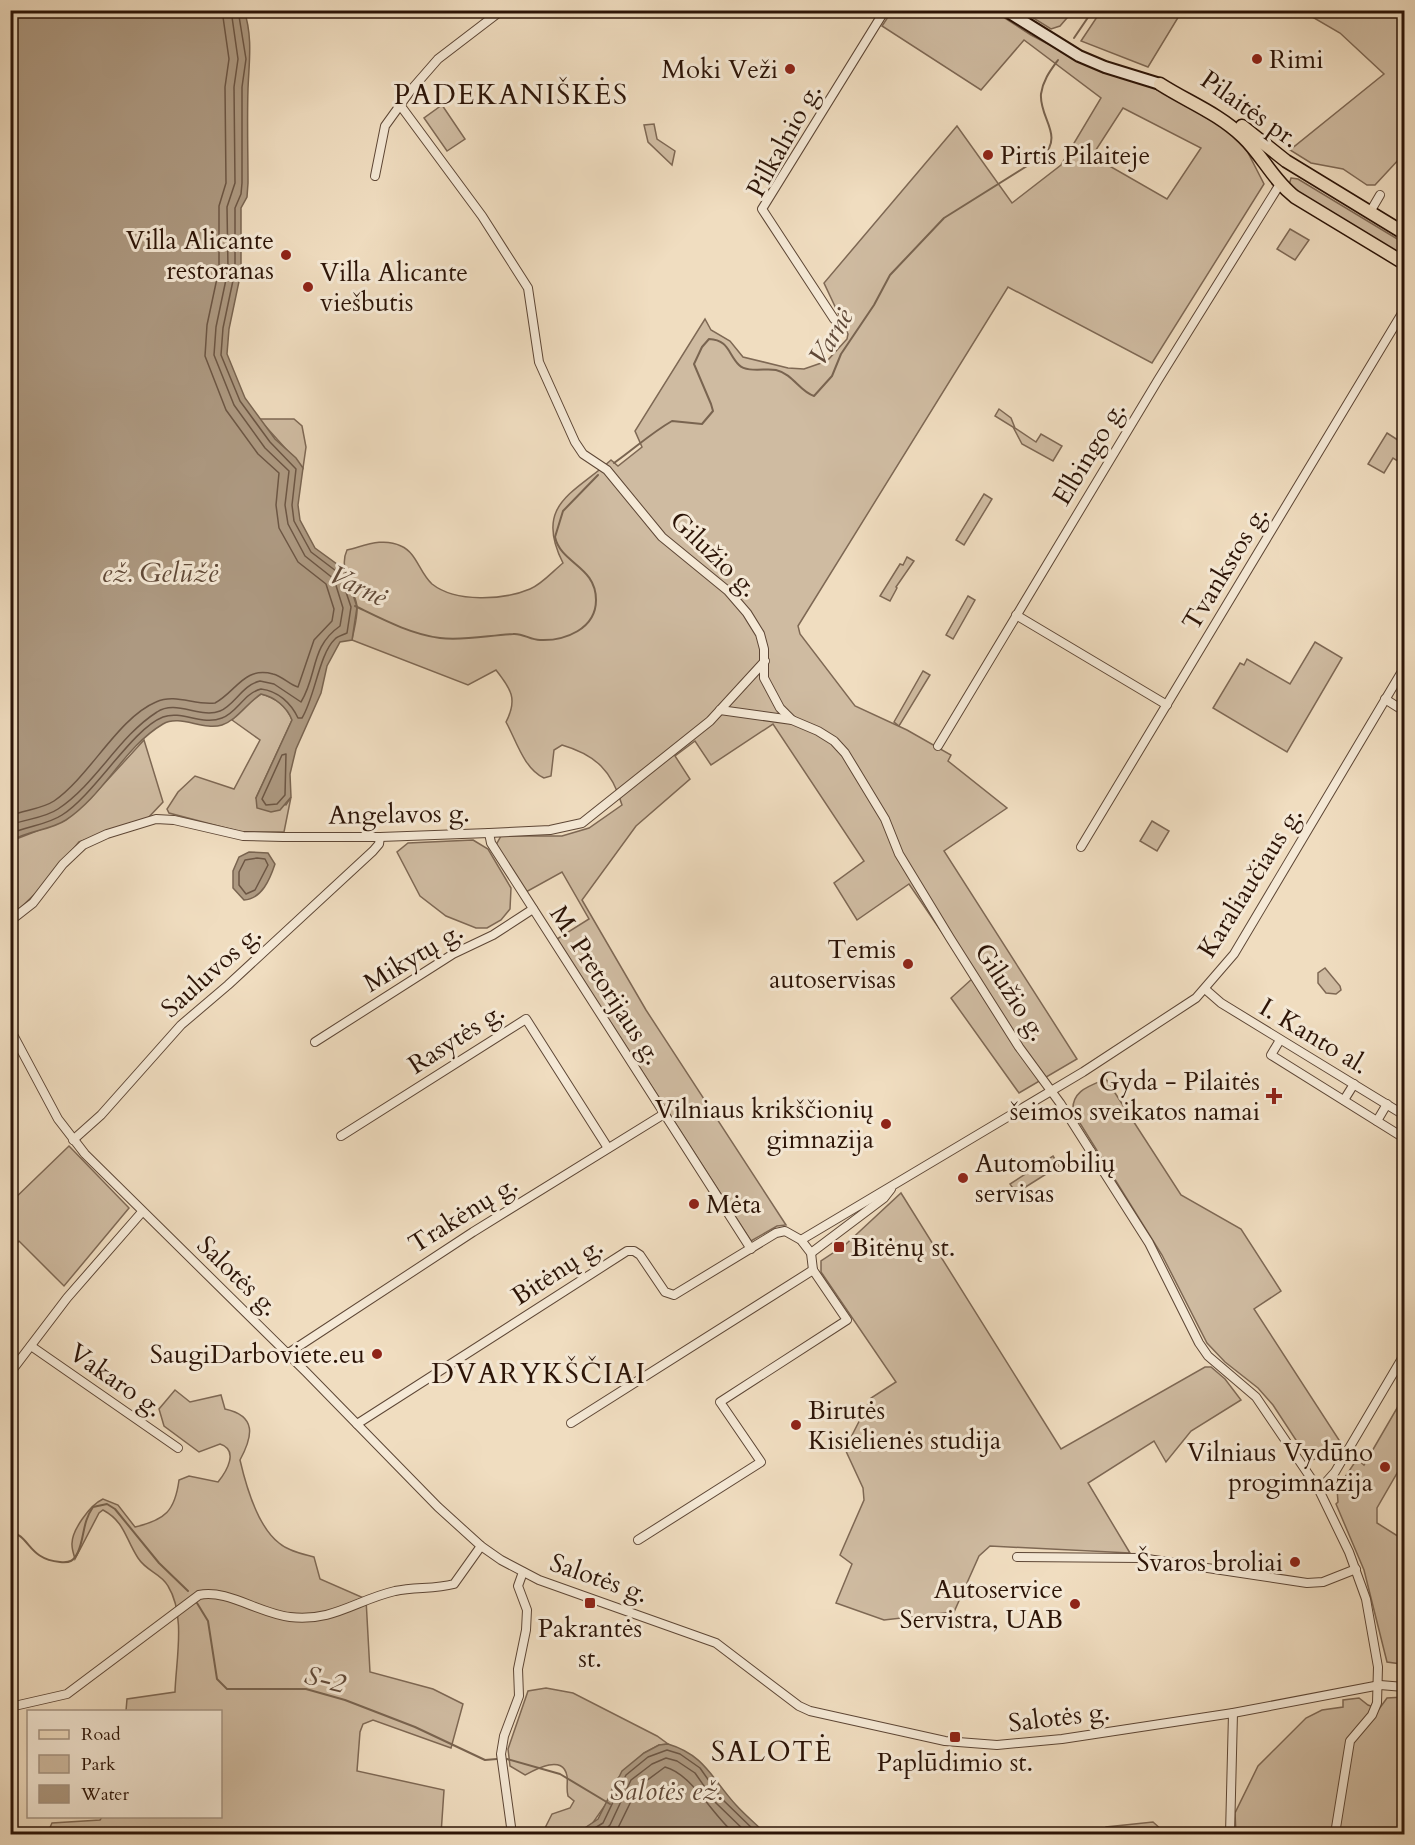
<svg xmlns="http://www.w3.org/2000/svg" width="1415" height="1845" font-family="Cardo,serif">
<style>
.green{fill:#cfbba1;stroke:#7e6854;stroke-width:1.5;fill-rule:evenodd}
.water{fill:#ad9981;stroke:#796450;stroke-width:1.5}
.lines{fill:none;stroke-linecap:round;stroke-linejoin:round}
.shore{stroke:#6c5644;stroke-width:1.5}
.stream{stroke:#796450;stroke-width:2}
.street-casing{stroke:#5d4635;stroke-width:10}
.secondary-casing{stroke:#2c1407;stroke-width:14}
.primary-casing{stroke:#2c1407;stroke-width:15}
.street{stroke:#f5e9d6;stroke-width:8}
.secondary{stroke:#f5e9d6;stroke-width:10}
.primary{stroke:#f0ddc0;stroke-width:12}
.poi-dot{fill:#8f2418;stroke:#f5e9d6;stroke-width:2}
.labels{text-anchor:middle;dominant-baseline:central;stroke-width:6;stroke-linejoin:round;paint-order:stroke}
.poi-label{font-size:26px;fill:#2c1407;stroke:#f5e9d6;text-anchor:end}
.street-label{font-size:26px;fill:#2c1407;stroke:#f5e9d6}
.water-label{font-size:27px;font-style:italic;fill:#604938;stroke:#f5e9d6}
.quarter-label{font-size:28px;letter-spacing:1.5px;fill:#2c1407;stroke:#f5e9d6}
</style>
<rect width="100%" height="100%" fill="#f0ddc0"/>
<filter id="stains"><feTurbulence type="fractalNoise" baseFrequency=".00333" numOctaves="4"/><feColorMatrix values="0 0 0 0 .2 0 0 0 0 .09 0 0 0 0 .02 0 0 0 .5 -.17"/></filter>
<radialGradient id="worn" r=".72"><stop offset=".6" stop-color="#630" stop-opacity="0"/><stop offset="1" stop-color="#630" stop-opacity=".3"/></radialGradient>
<g class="green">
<path d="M892,11H994L1031,35L1090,66L1176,95L1229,131L1245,147L1264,184L1152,363L1008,287L798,626L800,634L855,706L907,730L951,755L948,761L1007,808L944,851L1077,1059L1019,1093L951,998L973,978L909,884L857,920L834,883L864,861L773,724L711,765L695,741L675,756L690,779L636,826L582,900L646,1010L786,1225L777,1226L751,1241L557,939L589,919L562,872L526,892L496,845L501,836H562L589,828L622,805C612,771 596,755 562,745L554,750L551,776L544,778C524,769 516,740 506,722C518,699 511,689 496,670L468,685L352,640C354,629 358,616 357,606C354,587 338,569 347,550C364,546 383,537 401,546C417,553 419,572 432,584C456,603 504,600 530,589C542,584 553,571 563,563C533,504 575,493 611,460L618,466L642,447L635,431L705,319L711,330L730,341L743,357L788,368L804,369L827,361L847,339L848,334L824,283L957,126L1012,203L1061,165L1101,98L1024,40L981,90L882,26ZM1123,108L1201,148L1167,199L1092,156Z"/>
<path d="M1022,11H1073L1060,26L1051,29Z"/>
<path d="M1101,11V10L1182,11L1148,67L1081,41Z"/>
<path d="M1302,11H1404V159L1401,157L1375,185H1367L1343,169L1311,163L1290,150L1384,74L1340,33Z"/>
<path d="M442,105L465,139L447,151L424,118Z"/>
<path d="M654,124L657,139L675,151L672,165L648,142L644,125Z"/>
<path d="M1291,178L1298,179L1404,243V257L1299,194L1289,185Z"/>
<path d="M1290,229L1309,240L1295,260L1277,249Z"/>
<path d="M999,409L1011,418L1015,428L1036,442L1041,434L1062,446L1053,461L1022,444L1013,427L995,416Z"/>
<path d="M259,419H294L302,426L306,447L303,468Z"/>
<path d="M1387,433L1404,444V465L1393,458L1384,473L1368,464Z"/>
<path d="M984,494L992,499L964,545L956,540Z"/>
<path d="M907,557L914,561L896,587L897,588L890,601L880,596L900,564L903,565Z"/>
<path d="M968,596L975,600L953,639L946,635Z"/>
<path d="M1315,642L1342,658L1287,752L1213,708L1240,663L1244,665L1247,659L1290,684Z"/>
<path d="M923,671L930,675L899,726L894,722Z"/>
<path d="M261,694C275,697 287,707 292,720L256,798L286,805L291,797L284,832H241L169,813L167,809L178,792L195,776L234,789L260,740L232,720L247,704Z"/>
<path d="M144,740L163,802L147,819L79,842L39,890L11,917V841L65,820L90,799Z"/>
<path d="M1152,821L1169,831L1157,851L1140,841Z"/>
<path d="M473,840L488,849L511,888L510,909L501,920L487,928H476L446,916L420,896L397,852L408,843Z"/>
<path d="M1325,968L1340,986L1341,990L1336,994L1326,993L1318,983V973Z"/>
<path d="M1106,1079L1181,1195L1241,1229L1281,1291L1254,1309L1341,1443L1332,1461L1326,1458L1309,1460L1273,1405L1258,1388L1225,1362L1207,1343L1162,1255L1073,1112C1071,1091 1089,1086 1106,1079Z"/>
<path d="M69,1146L129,1208L64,1286L19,1241L11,1250L10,1203Z"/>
<path d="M1053,1156L1059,1166L1016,1193L1010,1184Z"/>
<path d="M901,1193L1061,1449L1205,1367H1211L1225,1379L1241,1400L1191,1431L1166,1462L1154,1441L1088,1483L1130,1553L990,1546L979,1556L954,1612L884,1620L836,1603L852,1564L840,1555L864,1500L863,1488L845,1449L871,1398L896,1382L821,1272V1261L845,1245Z"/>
<path d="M175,1390L190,1402L221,1395L225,1409C257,1416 253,1436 240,1460C246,1486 257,1526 279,1543C288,1551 303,1554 314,1557L320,1579L366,1599L370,1672L433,1689L463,1704L451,1748L373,1720L363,1724L360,1732L357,1771L444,1790L441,1834L136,1832L133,1834H47L52,1823L100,1820L102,1817L220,1816V1712L126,1711L127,1699L175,1692C176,1660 186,1615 168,1586C161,1573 147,1572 138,1558C125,1538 125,1522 103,1510L99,1513L75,1559C74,1555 72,1550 72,1545C71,1531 90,1505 103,1499L118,1505L135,1527C165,1520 175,1511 179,1480L189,1476L218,1482C227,1471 239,1450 220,1444L199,1452L164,1426L159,1409Z"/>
<path d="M1404,1396V1461L1377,1508V1523L1404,1540V1676H1401V1664L1387,1662L1364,1570L1336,1504L1338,1502L1337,1489L1357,1459L1364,1465Z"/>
<path d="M546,1688L573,1693L657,1736L668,1744L659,1745L644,1753L616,1780L606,1804L592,1824L576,1834H542L552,1814L570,1808L574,1801L568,1796C566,1789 568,1782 567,1776C563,1754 536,1769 525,1775L510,1766L508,1749L528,1691Z"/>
<path d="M1404,1697V1834H1236L1235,1813L1258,1766L1306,1718L1322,1710L1343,1707V1700L1359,1698L1368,1705L1379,1709L1387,1698Z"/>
<path d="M1153,1822L1162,1830V1834H1105L1106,1827Z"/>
</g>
<g class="water">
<path d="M11,10H244C253,37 249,62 248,89C247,121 248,152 248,183L247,197L241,208V272L229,329L227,354L245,398L275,439L296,458L303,468L298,505L300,520L315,548L345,570L357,607L352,640L340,642L327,666L321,693L296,749L290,774L291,797L280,810L271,812L257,808L256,798L292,720C287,707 275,697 261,694C247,703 237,720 222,725C203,731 180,714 163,724C124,747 104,795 66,820C49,831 28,830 11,841Z"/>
<path d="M249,852L268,853L275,864C270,879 262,899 244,900L233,888V871L239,857Z"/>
<path d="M668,1744C705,1755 712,1779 736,1805C745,1815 756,1824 766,1834H576L598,1819L622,1771L644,1753L659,1745Z"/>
</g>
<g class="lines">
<g class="shore">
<path d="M286,754L285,795L277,804L266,805L262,799L282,755Z"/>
<path d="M10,816C24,810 42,809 54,801C90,776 118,718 156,702C176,693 195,706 215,703C236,692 244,666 273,674C282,676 290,685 298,687L314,640L332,621L334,609L326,584L298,562L279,528L276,505L279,473L258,454L226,410L205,356L207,325L219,269V206L226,183L225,87L229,59L222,10"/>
<path d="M10,825C26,819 45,818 58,809C97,783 118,737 157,712C176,699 200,719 220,711C235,705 242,685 260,681L274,684L301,702C318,674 310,647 340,626L343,608L334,579L305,556L288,524L285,505L289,471L265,448L234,405L214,355L216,327L228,270L227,207L235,183L234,87L238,59L231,10"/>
<path d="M10,834C27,826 47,825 62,815C95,794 132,729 163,717C182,710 202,726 222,718C237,713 244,693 261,689C278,691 291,703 298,718H302C315,697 319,654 335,639C338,636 343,635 347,633L351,607L340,574L311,552L294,521L292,505L296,469L270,442L240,401L221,355L223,328L235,271V208L241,194L242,183V87L246,59L238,10"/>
<path d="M257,858L265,859L268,865L255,890L246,894L239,885V872L245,860Z"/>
<path d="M585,1834L603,1823L626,1775L648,1757L667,1750L680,1754L700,1768L721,1798L758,1834"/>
<path d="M601,1834L610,1825L631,1780L652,1764L666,1758L677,1761L695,1773L716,1803L748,1834"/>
<path d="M615,1834L638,1787L665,1767C692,1774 712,1815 735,1834"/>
</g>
<g class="stream">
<path d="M1074,38L1093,10"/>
<path d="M614,463C634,449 651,433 672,421L702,424L713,411L711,404L694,364L702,347L709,339C729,340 728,354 739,365C747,373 766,368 776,370C793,374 800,392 814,396L832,376L841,354L874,305L890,275L944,218L1043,156C1064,135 1039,118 1041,94C1043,80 1050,71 1058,60"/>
<path d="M355,606C382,619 410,634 440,638C464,641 490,635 513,634C523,633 530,640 540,640C565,641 596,629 596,600C596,566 561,564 555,537L563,511L598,475"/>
<path d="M10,1531C31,1537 28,1559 60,1562C70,1563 74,1561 78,1552C85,1536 82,1523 93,1507L107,1504L115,1509L159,1563L188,1591"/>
<path d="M197,1603L208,1621L217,1679L227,1689H306L345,1700L415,1727L485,1760L497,1759"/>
<path d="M507,1759L560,1774L610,1804"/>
</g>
<g class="street-casing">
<g id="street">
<path d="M400,105L482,216L528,288L539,362L575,442L583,454L607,470L662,537L728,591L747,613L760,634L764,649V678L780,708L792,720L818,731L834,741L845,753L885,819L899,854L950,938L1019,1047L1060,1103L1149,1243L1199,1343L1208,1356L1256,1397L1319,1490L1349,1552L1366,1599L1378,1667L1377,1703L1372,1715L1350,1741L1335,1834"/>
<path d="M375,176L385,126L411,90L438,59L502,10"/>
<path d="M1370,212L1380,195"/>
<path d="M834,319L762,209L885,10"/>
<path d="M1016,615L1167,705"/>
<path d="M1385,699L1404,711"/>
<path d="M720,710L792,720"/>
<path d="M938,746L1158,380L1280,184"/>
<path d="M489,833L491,843L751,1249"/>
<path d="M1081,847L1404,310"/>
<path d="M10,921L33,903L63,864L83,845L107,834L156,819L174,820L243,836L283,837H380L489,833L550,830L582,823L710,721L765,661"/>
<path d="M1205,989L1221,1003L1404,1115"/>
<path d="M10,1029L58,1119L85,1154L306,1372L438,1507L481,1546L501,1560L539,1580L716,1643L799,1706L810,1711L945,1741L997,1745L1062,1739L1233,1713L1380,1685L1404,1687"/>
<path d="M1280,1040L1271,1055L1404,1138"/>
<path d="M315,1042L453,954L493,935L533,909"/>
<path d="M1344,1100L1354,1084"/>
<path d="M1377,1121L1387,1104"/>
<path d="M341,1136L526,1019L608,1148"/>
<path d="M73,1140L101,1115L181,1025L228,985L373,851L379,844L380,837"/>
<path d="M801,1240L1083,1072L1196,998L1234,954L1404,668"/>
<path d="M811,1253L884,1198L891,1189"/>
<path d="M31,1346L178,1448"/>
<path d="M287,1354L473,1232L664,1114"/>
<path d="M10,1373L67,1298L142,1212"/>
<path d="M571,1423L813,1270"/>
<path d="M357,1424L627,1251H634L640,1255L665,1292L674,1295L776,1233L785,1231L801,1240L811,1253L813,1270L847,1320L720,1402L761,1462L638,1540"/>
<path d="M1319,1490L1335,1472L1404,1355"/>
<path d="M1017,1557L1141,1558L1307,1583L1323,1582L1356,1569"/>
<path d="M10,1707L67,1694L199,1595C227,1589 258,1613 290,1617C333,1622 356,1600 395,1591C415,1587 435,1589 454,1584L481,1546"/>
<path d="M512,1834L501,1754L504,1736L519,1696L518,1669L526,1630L527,1610L518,1586L523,1572"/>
<path d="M1230,1834L1233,1713"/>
</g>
</g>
<g class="secondary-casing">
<path id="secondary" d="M1005,10L1079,56L1105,67L1160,84"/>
</g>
<g class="primary-casing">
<g id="primary">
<path d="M1160,84C1188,102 1218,113 1243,137C1262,155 1273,180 1295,197L1404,263"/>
<path d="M1242,126L1286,161L1404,233"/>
</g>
</g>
<use href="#street" class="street"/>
<use href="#secondary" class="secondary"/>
<use href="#primary" class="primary"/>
</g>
<g class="poi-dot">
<circle cx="1257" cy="59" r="6"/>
<circle cx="790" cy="69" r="6"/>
<circle cx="988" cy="155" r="6"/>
<circle cx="286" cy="255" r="6"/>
<circle cx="308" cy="287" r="6"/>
<circle cx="908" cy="964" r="6"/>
<path d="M1271 1087h6v6h6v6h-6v6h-6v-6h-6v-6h6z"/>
<circle cx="886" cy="1124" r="6"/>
<circle cx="963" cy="1178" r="6"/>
<circle cx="694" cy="1204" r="6"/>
<rect x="833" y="1241" width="12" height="12" rx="3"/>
<circle cx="377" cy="1354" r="6"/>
<circle cx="796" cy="1425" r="6"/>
<circle cx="1385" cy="1467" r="6"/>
<circle cx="1295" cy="1562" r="6"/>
<rect x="584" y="1597" width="12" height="12" rx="3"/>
<circle cx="1075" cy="1604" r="6"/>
<rect x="949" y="1731" width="12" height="12" rx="3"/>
</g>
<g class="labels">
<g class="poi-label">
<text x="1269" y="59" text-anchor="start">Rimi</text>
<text x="778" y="69">Moki Veži</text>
<text x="1000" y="155" text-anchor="start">Pirtis Pilaiteje</text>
<text x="274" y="240">Villa Alicante<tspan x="274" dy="30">restoranas</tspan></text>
<text x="320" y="272" text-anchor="start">Villa Alicante<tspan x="320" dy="30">viešbutis</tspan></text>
<text x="896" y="949">Temis<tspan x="896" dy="30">autoservisas</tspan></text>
<text x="1260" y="1081">Gyda - Pilaitės<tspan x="1260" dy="30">šeimos sveikatos namai</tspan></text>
<text x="874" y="1109">Vilniaus krikščionių<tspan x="874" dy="30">gimnazija</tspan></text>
<text x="975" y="1163" text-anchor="start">Automobilių<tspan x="975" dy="30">servisas</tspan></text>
<text x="706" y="1204" text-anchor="start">Mėta</text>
<text x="851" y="1247" text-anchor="start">Bitėnų st.</text>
<text x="365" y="1354">SaugiDarboviete.eu</text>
<text x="808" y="1410" text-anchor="start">Birutės<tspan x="808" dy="30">Kisielienės studija</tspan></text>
<text x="1373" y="1452">Vilniaus Vydūno<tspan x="1373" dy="30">progimnazija</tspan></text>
<text x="1283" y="1562">Švaros broliai</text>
<text x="1063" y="1589">Autoservice<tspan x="1063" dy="30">Servistra, UAB</tspan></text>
<text x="590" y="1628" text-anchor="middle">Pakrantės<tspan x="590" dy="30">st.</tspan></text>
<text x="955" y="1762" text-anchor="middle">Paplūdimio st.</text>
</g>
<g class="street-label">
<text transform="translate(1250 109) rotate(35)">Pilaitės pr.</text>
<text transform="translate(784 140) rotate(-61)">Pilkalnio g.</text>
<text transform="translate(1089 453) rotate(-59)">Elbingo g.</text>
<text transform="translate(714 554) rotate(44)">Gilužio g.</text>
<text transform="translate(1225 568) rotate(-59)">Tvankstos g.</text>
<text transform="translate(399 814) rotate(-1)">Angelavos g.</text>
<text transform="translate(1250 882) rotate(-58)">Karaliaučiaus g.</text>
<text transform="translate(413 957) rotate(-31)">Mikytų g.</text>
<text transform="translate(211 971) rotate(-42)">Sauluvos g.</text>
<text transform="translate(606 985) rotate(57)">M. Pretorijaus g.</text>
<text transform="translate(1011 992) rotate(57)">Gilužio g.</text>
<text transform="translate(1314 1036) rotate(31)">I. Kanto al.</text>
<text transform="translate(456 1038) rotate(-33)">Rasytės g.</text>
<text transform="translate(463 1214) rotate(-32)">Trakėnų g.</text>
<text transform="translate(557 1271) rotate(-33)">Bitėnų g.</text>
<text transform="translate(238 1276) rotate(44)">Salotės g.</text>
<text transform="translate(116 1380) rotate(35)">Vakaro g.</text>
<text transform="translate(599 1578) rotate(19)">Salotės g.</text>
<text transform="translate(1059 1717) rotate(-7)">Salotės g.</text>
</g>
<g class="water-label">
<text transform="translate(831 337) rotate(-59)">Varnė</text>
<text x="160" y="573">ež. Gelūžė</text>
<text transform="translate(358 586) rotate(26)">Varnė</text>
<text transform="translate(325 1680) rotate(14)">S-2</text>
<text x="666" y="1791">Salotės ež.</text>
</g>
<g class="quarter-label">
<text x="511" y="95">PADEKANIŠKĖS</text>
<text x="539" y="1374">DVARYKŠČIAI</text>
<text x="772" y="1752">SALOTĖ</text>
</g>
</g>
<rect width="1415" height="1845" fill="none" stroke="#f0ddc0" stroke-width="36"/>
<rect x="12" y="12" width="1391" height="1821" fill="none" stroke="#2c1407" stroke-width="3"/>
<rect x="18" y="18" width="1379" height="1809" fill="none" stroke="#2c1407" stroke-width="1.5"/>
<rect x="27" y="1710" width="195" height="108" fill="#f5e9d6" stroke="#a59483" stroke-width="1.5"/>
<rect x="39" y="1730" width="30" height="9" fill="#f0ddc0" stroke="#a59483" stroke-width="1.5"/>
<text x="81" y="1740" font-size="18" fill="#2c1407">Road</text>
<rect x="39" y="1755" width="30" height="18" fill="#cfbba1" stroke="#a59483" stroke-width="1.5"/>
<text x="81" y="1770" font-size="18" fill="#2c1407">Park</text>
<rect x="39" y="1785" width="30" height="18" fill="#ad9981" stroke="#a59483" stroke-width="1.5"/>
<text x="81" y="1800" font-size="18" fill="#2c1407">Water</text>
<rect width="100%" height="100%" filter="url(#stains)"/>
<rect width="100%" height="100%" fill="url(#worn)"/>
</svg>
